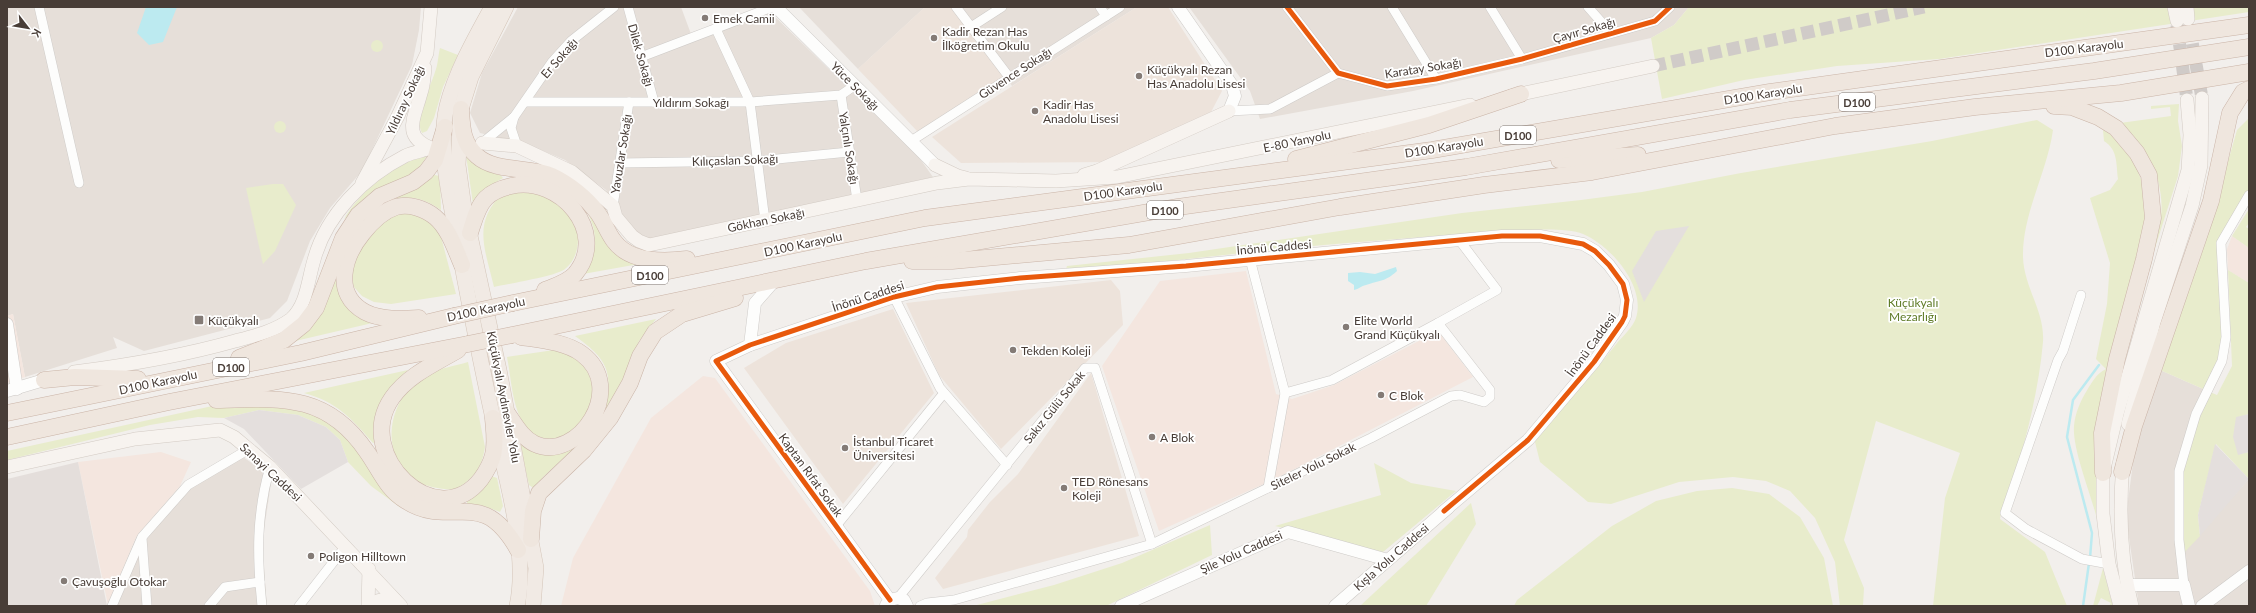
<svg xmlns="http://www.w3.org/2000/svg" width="2256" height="613" font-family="Lato,sans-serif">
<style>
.residential{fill:#e6dfd9}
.commercial{fill:#f4e6df}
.industrial{fill:#e4dedb}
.education{fill:#ede3db}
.green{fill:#e8eccc}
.parking{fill:#e4dfdd}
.water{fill:#bceaf0}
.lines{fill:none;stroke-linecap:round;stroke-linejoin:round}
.stream{stroke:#bceaf0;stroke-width:2.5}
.secondary-tunnel{stroke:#d0cbc8;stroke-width:13;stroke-dasharray:13 6;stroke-linecap:butt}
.minor-casing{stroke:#cecbc8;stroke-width:10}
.tertiary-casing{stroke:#cecbc8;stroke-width:13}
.secondary-casing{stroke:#d3cbc4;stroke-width:14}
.primary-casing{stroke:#d4c5b9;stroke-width:16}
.trunk-casing{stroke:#cab4a7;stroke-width:17}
.minor{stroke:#fdfdfc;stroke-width:9}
.tertiary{stroke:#fdfdfc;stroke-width:12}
.secondary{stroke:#f7f3ef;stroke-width:13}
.primary{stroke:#f1eae4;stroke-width:15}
.trunk{stroke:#efe6de;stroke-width:16}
.trunk-bridge-casing{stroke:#cab4a7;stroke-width:17;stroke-linecap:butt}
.trunk-bridge{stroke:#efe6de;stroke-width:16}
.cycleway-casing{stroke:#fff;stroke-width:8}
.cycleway{stroke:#e8590c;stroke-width:5}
.poi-dot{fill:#847b76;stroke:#fff;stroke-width:1.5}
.labels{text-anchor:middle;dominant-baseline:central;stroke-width:3.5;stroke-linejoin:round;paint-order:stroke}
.shield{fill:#fff;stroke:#7f7773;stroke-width:1}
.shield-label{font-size:11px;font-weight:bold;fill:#483d37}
.poi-label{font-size:12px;fill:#483d37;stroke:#fff;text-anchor:start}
.street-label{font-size:12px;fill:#483d37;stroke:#fff}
.park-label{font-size:12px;fill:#607c29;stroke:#fff}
</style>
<rect width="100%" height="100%" fill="#f2efec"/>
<g class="residential">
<path d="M7,7H421L419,30L412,65L362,171L330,208L310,241L287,301L270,318L144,351L113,337L117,348L25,377L13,314L7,316Z"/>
<path d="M518,7H681L691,34L765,7L918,156L933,177L651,240L632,229L606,190L565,160L529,145L480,133L470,113L482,73Z"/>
<path d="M799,7H925L858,69Z"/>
<path d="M952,7H1137L1012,86Z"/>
<path d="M1189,7H1689L1674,25L1651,38L1413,91L1260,119L1250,91Z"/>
<path d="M2160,370L2210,392L2180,556L2249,479V606H2139L2126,517L2136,439Z"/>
<path d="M236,452L272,477L262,543L267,606H107L136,537L180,486Z"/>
</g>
<g class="commercial">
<path d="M2232,236L2249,248V283L2228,270L2227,249Z"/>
<path d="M1246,271L1276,394L1292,399L1334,385L1438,331L1473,377L1279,477L1159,531L1102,366L1160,281Z"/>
<path d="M13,314L25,377L7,383V316Z"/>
<path d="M703,376L715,378L870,591L875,606H561L573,558L651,418Z"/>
<path d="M161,452L191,462L180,486L136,537L108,605L78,462Z"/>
</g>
<path class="industrial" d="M78,462L107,606H7V479Z"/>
<g class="education">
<path d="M925,7H952L1005,77L918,132L858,69Z"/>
<path d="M1137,7H1168L1222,91L1210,114L1109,162L961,163L932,137Z"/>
<path d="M1111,280L1120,291L1123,325L1001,449L939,375L906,303Z"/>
<path d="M893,309L934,393L843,504L744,368L786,343Z"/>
<path d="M1091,373L1139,536L943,589L935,578L967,537L968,530L990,502L1018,474Z"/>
</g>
<g class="green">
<path d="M1689,7H2249V12L1939,59L1837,66L1744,80L1662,99L1651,38L1674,25Z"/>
<circle cx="377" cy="46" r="6"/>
<path d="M440,48L458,55L443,87L434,118L427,131L422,133C413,116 430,89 435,72C438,65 438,56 440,48Z"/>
<path d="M2179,104L2178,121L2182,146L2178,176L2146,276C2151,257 2159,236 2161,216C2165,181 2147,145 2120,123L2171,116L2170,107L2151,109V106Z"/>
<path d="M2249,118V195L2221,243L2222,361L2210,392L2217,395L2232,366L2228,270L2249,283V414L2236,418L2238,454L2249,452V479L2216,444L2198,515L2200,536L2180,557L2179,471L2210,392L2160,370L2206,238L2237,130Z"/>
<path d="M2037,120L2053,130C2047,173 2022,214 2023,257C2024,288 2045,311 2043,342C2040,377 2032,414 2023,447C2017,472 2004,494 2000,519L2045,552L2067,606H1933L1945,498L1960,453L1876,421L1844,540L1864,588L1863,606H1840L1835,562L1815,518L1790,491L1766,481L1733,477L1679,482L1611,504L1588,502L1540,462L1534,438C1562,407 1591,377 1617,343C1623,336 1633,327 1636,318C1646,286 1611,246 1583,234C1560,225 1500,232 1474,234C1337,241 1201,258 1065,272L1067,266L1189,253L1462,213L1581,200L1642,192L1741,173L1932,141Z"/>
<circle cx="280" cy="127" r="6"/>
<path d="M2103,130C2133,145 2143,178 2147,209L2099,528C2094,500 2072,451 2074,426C2075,414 2080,402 2086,392C2092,382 2096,374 2106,369L2096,359L2107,304L2110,263L2090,198L2110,190L2118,179C2116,163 2118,150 2104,141Z"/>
<path d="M428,153C417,179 399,176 378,191C366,200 355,209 344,219C363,188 393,166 428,153Z"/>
<path d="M466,155L497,171L503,178L491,185L473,204Z"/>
<path d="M429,174L440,176L441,210C420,195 409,197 385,199Z"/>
<path d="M273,184H283L296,205L275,251L263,264L246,188Z"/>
<path d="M505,191C514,191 524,190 533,192C556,195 578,217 578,239C578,251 574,262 565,269C557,276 507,284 494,287C485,248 471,222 505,191Z"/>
<path d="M584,205L639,264L583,274C598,244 599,235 584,205Z"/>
<path d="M2249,209V223L2246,227L2249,229V248L2232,236Z"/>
<path d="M391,214H422L440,233L456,294L391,304L374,302L362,296L354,287L351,276L359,244Z"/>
<path d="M334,269L341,285L381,321L291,342Z"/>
<path d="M656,319L639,341L623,381L608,410H604C615,372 606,358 575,336Z"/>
<path d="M554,350C560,352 571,354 576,358C626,401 549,474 521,419C512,402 511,377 507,357Z"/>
<path d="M468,362L485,447C481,471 474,476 456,490C444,489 431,488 420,483C376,459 387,395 427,375C439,368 455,366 468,362Z"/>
<path d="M408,370L395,383L378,440L373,443C351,418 337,402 304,393Z"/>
<path d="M257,403L314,412L349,437L377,481L401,508L371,486L348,462L340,440L326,427L298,415L259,410L224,418L198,417L150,425L7,460V451L217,405Z"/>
<path d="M519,441L580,443L543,477L535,489L529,485Z"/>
<path d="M1374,463L1411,483L1456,491L1383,552L1275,526L1381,495Z"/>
<path d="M491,476L497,478L503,506L500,512L484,506L468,505L465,498Z"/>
<path d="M1732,488L1769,494L1800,517L1824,558L1833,606H1514L1517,600L1612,526L1656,501L1697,491Z"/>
<path d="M1471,503L1476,524L1426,606H1360Z"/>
<path d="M1210,525L1212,555L1106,606H973L1054,585L1122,563Z"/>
<path d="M2103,568L2113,606H2109L2111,603L2101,598L2097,606H2093Z"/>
</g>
<g class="parking">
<path d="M1689,226L1644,302L1632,271L1656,231Z"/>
<path d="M259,410L298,415L326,427L340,440L348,462L301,489L244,429L224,418Z"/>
<path d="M2249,414V452L2238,455L2233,437L2236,417Z"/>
<path d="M2215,444L2249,479L2200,536L2198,515Z"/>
</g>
<g class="water">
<path d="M146,7H177L163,42L149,45L137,33Z"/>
<path d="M1396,267L1397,271C1385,282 1380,280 1366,285C1361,286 1359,289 1354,290V285L1348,281V273L1360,272L1375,274Z"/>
</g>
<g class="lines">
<g class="stream">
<path d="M2090,558L2092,533L2067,437L2073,400L2099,365"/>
<path d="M2083,606L2089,563"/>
</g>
<g class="secondary-tunnel">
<path d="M2177,25L2187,100"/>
<path d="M2189,25L2202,98"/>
<path d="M1653,66L1924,7"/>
</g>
<g class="minor-casing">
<g id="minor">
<path d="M39,7L79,183"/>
<path d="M628,7L654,102"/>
<path d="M956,7L1009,77"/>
<path d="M1100,7L1106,16"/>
<path d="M1287,7L1338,73L1387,86L1436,79L1522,59L1655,21L1670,7"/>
<path d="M1392,7L1436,79"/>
<path d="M1490,7L1522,59"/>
<path d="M1588,7L1611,33"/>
<path d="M971,27L1002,7"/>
<path d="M716,29L750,102L765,221"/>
<path d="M641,57L772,7"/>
<path d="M841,95L857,200"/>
<path d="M525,102H750L841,95L854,86"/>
<path d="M1229,111L1270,109L1338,73"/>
<path d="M514,117L511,128L517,146"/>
<path d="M911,141L1120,7"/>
<path d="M482,143L514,117L552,62L571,41L614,7"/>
<path d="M620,163L757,161L849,152"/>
<path d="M613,206L629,102"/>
<path d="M1250,259L1285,393L1332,380L1438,323"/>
<path d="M2081,295L2063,351L2058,360L2005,513L2026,529L2082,559L2109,564"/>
<path d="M894,297L940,388L1007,465"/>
<path d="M1268,488L1285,393"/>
<path d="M836,526L944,393"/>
<path d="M142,538L147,606"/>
<path d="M2184,585L2179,540V471L2196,414L2222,361L2226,337L2221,243L2249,195"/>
<path d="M898,598L1085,368H1095L1152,544"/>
<path d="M112,606L142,537L188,485L249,449"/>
<path d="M209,606L225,587L260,582"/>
<path d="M262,606C257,557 256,515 270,467"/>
<path d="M299,606L345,547"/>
<path d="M920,606L927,603L954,600L1152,544L1371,438L1451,396L1460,395L1484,402L1490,397V390L1438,323L1497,290L1460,241"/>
</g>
</g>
<g class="tertiary-casing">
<g id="tertiary">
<path d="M776,7L935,165"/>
<path d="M1178,7L1232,85L1235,96L1229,111"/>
<path d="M7,324L17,389"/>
<path d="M750,345L755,303L776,279"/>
<path d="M7,391L44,380"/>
<path d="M2127,585H2184L2189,606"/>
<path d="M890,600L716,361L750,345L894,297L937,287L1020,278L1186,266L1502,236H1540L1583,244L1595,251L1609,265L1623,284L1627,300L1625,316L1622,322L1594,362L1528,440L1444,511"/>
<path d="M886,605L890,600L898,598L904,600L907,606"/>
<path d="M1121,606L1288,532L1388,560"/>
<path d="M1335,606L1448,508"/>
<path d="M2202,606L2249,571"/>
</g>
</g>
<g class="secondary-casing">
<g id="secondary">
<path d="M2174,7L2177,21"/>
<path d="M2187,7L2188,19"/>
<path d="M425,68C424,76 424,85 421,93C415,117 401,136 431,148"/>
<path d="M1511,96L1653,66"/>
<path d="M482,143L517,146L572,172L613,206L616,217L632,236L639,241L649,245L937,183L969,179L1056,181L1117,177L1470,105"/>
<path d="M935,165L958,176L966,178"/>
<path d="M1084,175L1097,171L1229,111"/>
<path d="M362,183L397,118L427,53L431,7"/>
<path d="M74,372C129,365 182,356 235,341C254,336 275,331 291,319C307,305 308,279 314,260C326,215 364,177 405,156C413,152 423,151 431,148"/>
<path d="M2128,424L2154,322L2192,206L2201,165L2202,98"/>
<path d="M2123,463C2119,511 2120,559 2132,606"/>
<path d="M7,467L135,439L220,430L234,437L270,467L401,606"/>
<path d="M368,606L369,569"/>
<path d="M370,606C377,599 385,599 395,600"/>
<path d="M2120,606L2109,564L2103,514V473L2117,414L2188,170L2190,135L2187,100"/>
</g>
</g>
<g class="primary-casing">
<g id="primary">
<path d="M492,7C475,38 456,71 447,106C437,148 450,196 457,238C470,309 484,380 500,450C511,495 527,561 517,606"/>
<path d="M506,7L471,77L461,109L458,165L464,208L499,370L536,568L533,606"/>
</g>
</g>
<g class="trunk-casing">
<g id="trunk">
<path d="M2054,106L2072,107L2098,117L2116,128L2137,153L2149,175L2153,218L2144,259L2117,359L2102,433L2103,473"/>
<path d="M461,109C462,126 462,143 477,156C496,173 530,166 552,176C569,184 586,198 597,212C604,221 607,232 614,241C630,263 663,262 687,259"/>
<path d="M1296,159L1429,125L1521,94"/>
<path d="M1559,160L1638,155"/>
<path d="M470,233C474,221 477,207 486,198C493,191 502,188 511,186C559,175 610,232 575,274C568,282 555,286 545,290"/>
<path d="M912,261H952L1129,245L1340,207L1484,185L1592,172L1835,126L1975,107L2121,93L2249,72"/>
<path d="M513,303L925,218L1432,150L1770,92L2249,25"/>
<path d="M419,318C402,319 380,320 365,312C332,294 344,256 363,233C371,223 383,211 396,207C409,203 425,209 435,217C449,229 455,249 462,265"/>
<path d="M512,335L866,261L1178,207L1466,167L1790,110L2094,71L2249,47"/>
<path d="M458,350C436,363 408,375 392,398C352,455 437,536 481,479C486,472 491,463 493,455C496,443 494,430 493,418"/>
<path d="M239,358L284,340L304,324L316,308L343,238L358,215L380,196L413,182L426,172L435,160L445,127"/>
<path d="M44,380L75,377L138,379"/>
<path d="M216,400C281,398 327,393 367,452C380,470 386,489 406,501C452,530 481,484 518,550"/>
<path d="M7,413L301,353L454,316"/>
<path d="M507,413C515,424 522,438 535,444C578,463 628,388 582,354C566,342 541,340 521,337"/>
<path d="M7,437L169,402L468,344"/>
<path d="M2122,472L2134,426L2211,201L2230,113L2243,92L2249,89"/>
<path d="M531,539L533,511L539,493L584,450L610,418L630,383L640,356L655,332L682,314L735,298"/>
</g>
</g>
<use href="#minor" class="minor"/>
<use href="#tertiary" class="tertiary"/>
<use href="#secondary" class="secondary"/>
<use href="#primary" class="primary"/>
<use href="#trunk" class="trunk"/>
<g class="trunk-bridge-casing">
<g id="trunk-bridge">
<path d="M454,316L513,303"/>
<path d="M468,344L512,335"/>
</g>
</g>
<use href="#trunk-bridge" class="trunk-bridge"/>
<g class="cycleway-casing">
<g id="cycleway">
<path d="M1287,7L1338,73L1387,86L1436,79L1522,59L1655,21L1670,7"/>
<path d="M890,600L716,361L750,345L894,297L937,287L1020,278L1186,266L1502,236H1540L1583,244L1595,251L1609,265L1623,284L1627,300L1625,316L1622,322L1594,362L1528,440L1444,511"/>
</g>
</g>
<use href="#cycleway" class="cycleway"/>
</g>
<g class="poi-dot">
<circle cx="705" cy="18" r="4"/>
<circle cx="934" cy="38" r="4"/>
<circle cx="1139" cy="76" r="4"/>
<circle cx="1035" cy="111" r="4"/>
<rect x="194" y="315" width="10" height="10" rx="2"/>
<circle cx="1346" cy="327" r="4"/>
<circle cx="1013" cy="350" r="4"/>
<circle cx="1381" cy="395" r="4"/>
<circle cx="1152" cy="437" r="4"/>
<circle cx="845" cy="448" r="4"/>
<circle cx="1064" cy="488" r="4"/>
<circle cx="311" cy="556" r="4"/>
<circle cx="64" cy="581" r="4"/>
</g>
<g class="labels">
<g class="shield">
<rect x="1839" y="93" width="36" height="18" rx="3"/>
<rect x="1500" y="126" width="36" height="18" rx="3"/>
<rect x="1147" y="201" width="36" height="18" rx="3"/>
<rect x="632" y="266" width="36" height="18" rx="3"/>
<rect x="213" y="358" width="36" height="18" rx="3"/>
</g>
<g class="shield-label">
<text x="1857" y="102">D100</text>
<text x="1518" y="135">D100</text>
<text x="1165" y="210">D100</text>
<text x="650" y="275">D100</text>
<text x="231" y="367">D100</text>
</g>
<g class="poi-label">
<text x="713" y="18">Emek Camii</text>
<text x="942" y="31">Kadir Rezan Has<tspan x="942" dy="14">İlköğretim Okulu</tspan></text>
<text x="1147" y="69">Küçükyalı Rezan<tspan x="1147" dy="14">Has Anadolu Lisesi</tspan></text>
<text x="1043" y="104">Kadir Has<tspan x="1043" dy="14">Anadolu Lisesi</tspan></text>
<text x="208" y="320">Küçükyalı</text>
<text x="1354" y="320">Elite World<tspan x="1354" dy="14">Grand Küçükyalı</tspan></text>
<text x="1021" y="350">Tekden Koleji</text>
<text x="1389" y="395">C Blok</text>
<text x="1160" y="437">A Blok</text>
<text x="853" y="441">İstanbul Ticaret<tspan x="853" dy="14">Üniversitesi</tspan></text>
<text x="1072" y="481">TED Rönesans<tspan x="1072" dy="14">Koleji</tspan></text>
<text x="319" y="556">Poligon Hilltown</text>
<text x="72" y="581">Çavuşoğlu Otokar</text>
</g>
<g class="street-label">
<text transform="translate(1584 30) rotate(-16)">Çayır Sokağı</text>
<text transform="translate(2084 48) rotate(-7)">D100 Karayolu</text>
<text transform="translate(641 55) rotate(74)">Dilek Sokağı</text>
<text transform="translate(559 58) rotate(-49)">Er Sokağı</text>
<text transform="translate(1423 68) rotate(-9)">Karatay Sokağı</text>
<text transform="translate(1015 73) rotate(-33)">Güvence Sokağı</text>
<text transform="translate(855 86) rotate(45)">Yüce Sokağı</text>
<text transform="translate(1763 94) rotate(-9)">D100 Karayolu</text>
<text transform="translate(405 100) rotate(-65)">Yıldıray Sokağı</text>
<text x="691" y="102">Yıldırım Sokağı</text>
<text transform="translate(1297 141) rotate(-12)">E-80 Yanyolu</text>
<text transform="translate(1444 147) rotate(-9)">D100 Karayolu</text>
<text transform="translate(849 148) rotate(81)">Yalçınlı Sokağı</text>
<text transform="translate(621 154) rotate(-81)">Yavuzlar Sokağı</text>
<text transform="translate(735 160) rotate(-2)">Kılıçaslan Sokağı</text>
<text transform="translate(1123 191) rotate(-8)">D100 Karayolu</text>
<text transform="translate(766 220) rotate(-12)">Gökhan Sokağı</text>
<text transform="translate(803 244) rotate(-12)">D100 Karayolu</text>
<text transform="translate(1274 247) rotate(-5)">İnönü Caddesi</text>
<text transform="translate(868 296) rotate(-18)">İnönü Caddesi</text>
<text transform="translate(486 309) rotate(-12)">D100 Karayolu</text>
<text transform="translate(1591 345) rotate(-54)">İnönü Caddesi</text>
<text transform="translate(158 382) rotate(-12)">D100 Karayolu</text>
<text transform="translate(504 397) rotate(79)">Küçükyalı Aydınevler Yolu</text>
<text transform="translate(1054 407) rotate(-51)">Sakız Gülü Sokak</text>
<text transform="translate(1313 466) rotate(-26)">Siteler Yolu Sokak</text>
<text transform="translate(271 472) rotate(43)">Sanayi Caddesi</text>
<text transform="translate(811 475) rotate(54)">Kaptan Rıfat Sokak</text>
<text transform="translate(1241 552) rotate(-24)">Şile Yolu Caddesi</text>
<text transform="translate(1391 557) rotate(-41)">Kışla Yolu Caddesi</text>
</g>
<g class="park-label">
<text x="1913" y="302">Küçükyalı<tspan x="1913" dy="14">Mezarlığı</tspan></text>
</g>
</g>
<rect width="2256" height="613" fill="none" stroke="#483d37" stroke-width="16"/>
<g transform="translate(28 28) rotate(121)" stroke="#ffffff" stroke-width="3" paint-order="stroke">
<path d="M0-3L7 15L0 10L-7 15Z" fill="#483d37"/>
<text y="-6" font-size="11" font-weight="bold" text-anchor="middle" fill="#483d37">K</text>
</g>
</svg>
